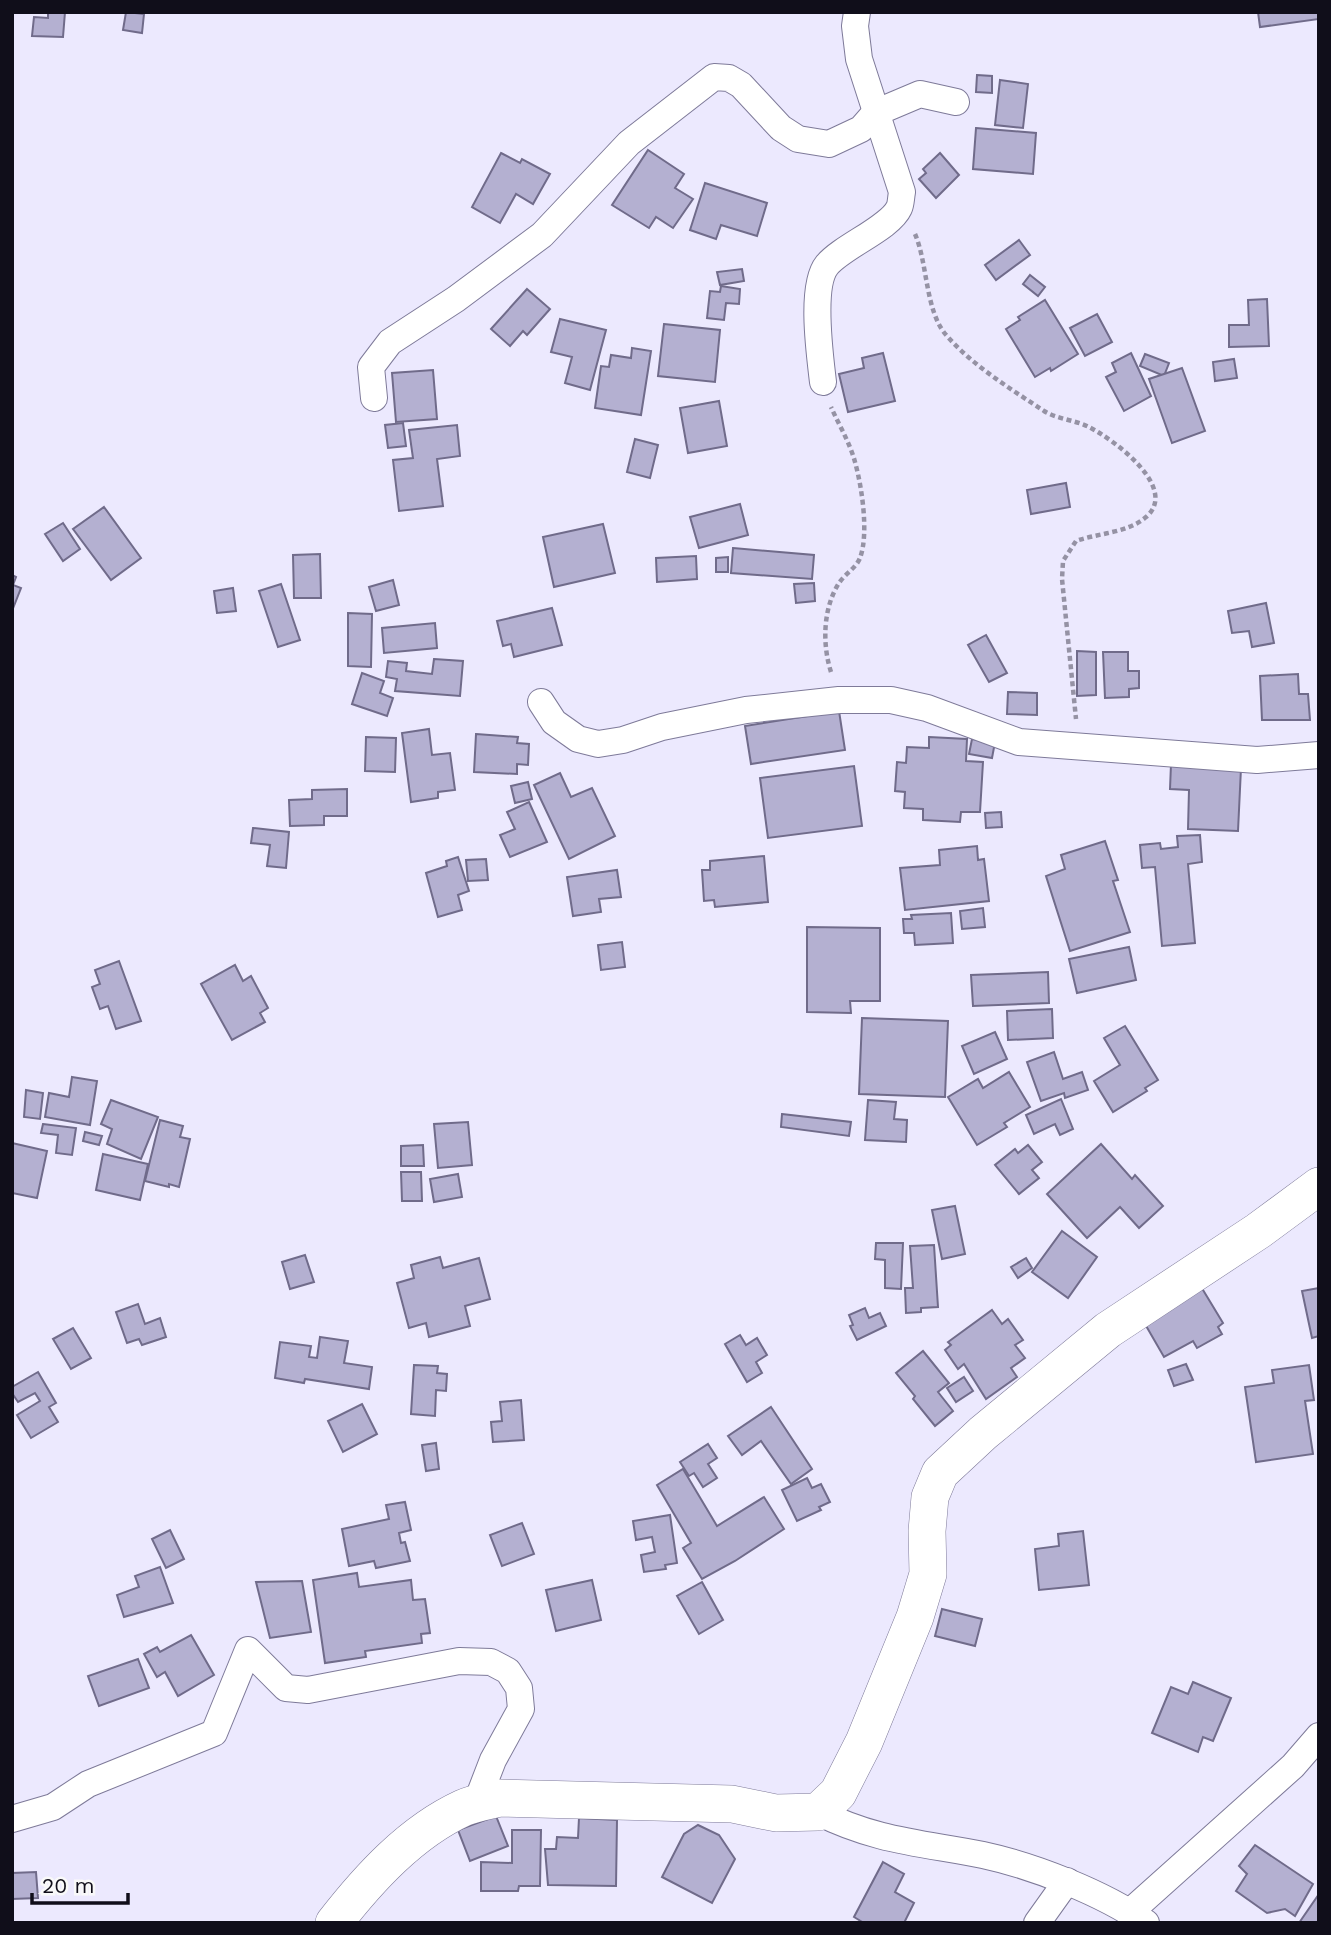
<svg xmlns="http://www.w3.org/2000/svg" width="1331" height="1935" font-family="'Work Sans',sans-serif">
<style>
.building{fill:#b4b0d1;stroke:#706b8a;stroke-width:2}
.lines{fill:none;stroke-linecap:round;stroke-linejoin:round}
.street-casing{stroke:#7e7a99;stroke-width:28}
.secondary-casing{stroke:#7e7a99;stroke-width:38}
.path{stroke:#9592a4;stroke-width:4.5;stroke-dasharray:5 3.5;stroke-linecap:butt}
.street{stroke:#fff;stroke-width:26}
.secondary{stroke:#fff;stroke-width:37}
</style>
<rect width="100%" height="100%" fill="#ece9fe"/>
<g class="building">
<path d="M48,12H65L63,37L32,36L34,17L48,18Z"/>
<path d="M126,12L144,14L142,33L123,30Z"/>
<path d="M1258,12H1319V19L1260,27Z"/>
<path d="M977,75L992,76V93L976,92Z"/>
<path d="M1000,80L1028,84L1023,128L995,125Z"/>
<path d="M976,128L1036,133L1033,174L973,169Z"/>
<path d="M648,150L684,174L675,188L693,199L673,228L656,217L649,228L612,205Z"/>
<path d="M501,153L520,163L522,159L550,174L533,204L516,194L500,223L472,207Z"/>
<path d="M940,153L959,175L936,198L919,179L926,173L923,169Z"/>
<path d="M705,183L767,203L757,236L721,225L716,239L690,230Z"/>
<path d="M1019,240L1030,255L996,280L985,265Z"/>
<path d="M742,269L744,281L720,285L717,272Z"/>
<path d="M1030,275L1045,287L1038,296L1023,284Z"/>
<path d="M721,286L740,289L739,304L726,303L724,320L707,318L710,291L720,292Z"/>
<path d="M527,289L550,309L527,335L523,331L510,346L491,329Z"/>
<path d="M1267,299L1269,346L1229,347V325H1249L1248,300Z"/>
<path d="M1045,300L1078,354L1051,371L1050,368L1035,377L1006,329L1020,320L1018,317Z"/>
<path d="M1097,314L1112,342L1085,356L1070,328Z"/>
<path d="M560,319L606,330L590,390L565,383L572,357L551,352Z"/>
<path d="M664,324L720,330L715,382L658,376Z"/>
<path d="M632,348L651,351L641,415L595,408L601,366L609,367L611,355L631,358Z"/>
<path d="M883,353L895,401L848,412L839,374L864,368L862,358Z"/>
<path d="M1131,353L1151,396L1124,411L1106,377L1116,372L1112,363Z"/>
<path d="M1145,354L1169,363L1164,376L1140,366Z"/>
<path d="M1234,359L1237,378L1215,381L1213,362Z"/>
<path d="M1182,368L1205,431L1172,443L1149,379Z"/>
<path d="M433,370L437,419L396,422L392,373Z"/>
<path d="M719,401L727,446L688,453L680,408Z"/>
<path d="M403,423L406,446L388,448L385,425Z"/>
<path d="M457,425L460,456L437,459L443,506L399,511L393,460L413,458L409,430Z"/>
<path d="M635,439L658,445L650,478L627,472Z"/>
<path d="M1066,483L1070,507L1031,514L1027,490Z"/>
<path d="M740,504L748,535L699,548L690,517Z"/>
<path d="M104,507L141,558L111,580L73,529Z"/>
<path d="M63,523L80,549L63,561L45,534Z"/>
<path d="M603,524L615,573L554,587L543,537Z"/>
<path d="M733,548L814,555L812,579L731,573Z"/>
<path d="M320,554L321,598H294L293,555Z"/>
<path d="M696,556L697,579L657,582L656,558Z"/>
<path d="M728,557V572H716V558Z"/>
<path d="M12,575L16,577L13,585L21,588L12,611Z"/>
<path d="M393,580L399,605L376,611L369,587Z"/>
<path d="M814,583L815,601L796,603L794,584Z"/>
<path d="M281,584L300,640L278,647L259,591Z"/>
<path d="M233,588L236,611L217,613L214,591Z"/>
<path d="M1266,603L1274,643L1252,647L1249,631L1232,633L1228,611Z"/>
<path d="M552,608L562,645L514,657L511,644L503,646L497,621Z"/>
<path d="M348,613L372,614L371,667L348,666Z"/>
<path d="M435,623L437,648L384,653L382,628Z"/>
<path d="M986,635L1007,673L989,682L968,645Z"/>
<path d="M1077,651L1096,652V695L1077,696Z"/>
<path d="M1103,652H1128V671H1139V688L1129,689V697L1105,698Z"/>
<path d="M434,659L463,661L460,696L395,691L397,679L386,677L388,661L407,663L406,671L432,674Z"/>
<path d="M362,673L384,681L380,693L393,698L387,716L352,704Z"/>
<path d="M1298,674L1299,694H1308L1310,720H1262L1260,676Z"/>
<path d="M1008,692L1037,693V715L1007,714Z"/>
<path d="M839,711L845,750L751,764L745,726Z"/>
<path d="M429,729L432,755L450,753L455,790L438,792V798L411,802L402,733Z"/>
<path d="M476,734L518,737L517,743L529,744L528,765L517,764V774L474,772Z"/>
<path d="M366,737L396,738L395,772L365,771Z"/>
<path d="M929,737L967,739L966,761L983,762L980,812H961L960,822L923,820V809L904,808L905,792L895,791L897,762L906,763L907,747L929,748Z"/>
<path d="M972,739L995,742L992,758L969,754Z"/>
<path d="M1171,764L1241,768L1238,831L1188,829L1189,790L1170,789Z"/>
<path d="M854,766L862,826L768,838L760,778Z"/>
<path d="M560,773L571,797L592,788L615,836L569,859L534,785Z"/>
<path d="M528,782L532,799L515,803L511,786Z"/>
<path d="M347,789V816H324V825L290,826L289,800L312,799V790Z"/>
<path d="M529,802L547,842L510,857L500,835L515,829L507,812Z"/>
<path d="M1001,812L1002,827L986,828L985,813Z"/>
<path d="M253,828L289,832L286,868L267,866L270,845L251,843Z"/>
<path d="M1200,835L1202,862L1188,864L1195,943L1162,946L1155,867L1142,868L1140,845L1160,843L1161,849L1178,847L1177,836Z"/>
<path d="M1105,841L1118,880L1113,881L1130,932L1070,951L1046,876L1065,869L1061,855Z"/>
<path d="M977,846L978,860L984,859L989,901L905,910L900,868L940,865L939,850Z"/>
<path d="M764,856L768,902L715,907L714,900L704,901L702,870H710V861Z"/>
<path d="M458,857L469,891L458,895L462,910L438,917L426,873L447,866L446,861Z"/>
<path d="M486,859L488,880L468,881L466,860Z"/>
<path d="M617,870L621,897L599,899L601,912L573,916L567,877Z"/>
<path d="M983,908L985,927L962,929L960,911Z"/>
<path d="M951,913L953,943L915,945L914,933H904L903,919H912L911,915Z"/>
<path d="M807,927L880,928V1001H850L851,1013L807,1012Z"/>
<path d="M622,942L625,967L601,970L598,945Z"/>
<path d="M1129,947L1136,980L1077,993L1069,959Z"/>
<path d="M119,961L141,1021L116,1029L108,1006L100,1009L92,987L100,984L95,970Z"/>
<path d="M235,965L243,981L251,976L268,1008L260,1013L265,1022L232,1040L201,984Z"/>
<path d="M1048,972L1049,1003L973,1006L971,975Z"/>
<path d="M1052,1009L1053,1038L1008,1040L1007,1011Z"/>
<path d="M862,1018L948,1021L945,1097L859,1094Z"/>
<path d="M1125,1026L1158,1080L1145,1088L1147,1091L1113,1112L1094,1081L1120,1065L1104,1038Z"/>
<path d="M995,1032L1007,1059L974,1074L962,1046Z"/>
<path d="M1054,1052L1063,1079L1082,1072L1088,1090L1065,1098L1064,1093L1041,1101L1027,1062Z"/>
<path d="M1009,1072L1030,1107L1004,1123L1007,1127L977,1145L948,1097L978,1079L983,1088Z"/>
<path d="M72,1077L97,1081L90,1125L45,1117L49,1093L69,1097Z"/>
<path d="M26,1090L43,1093L40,1119L24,1117Z"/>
<path d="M1061,1099L1073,1129L1060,1135L1055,1124L1034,1134L1026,1115Z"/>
<path d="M111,1100L158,1117L141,1159L107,1144L112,1129L101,1124Z"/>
<path d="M868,1100L896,1102L894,1119L907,1120L906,1142L865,1140Z"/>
<path d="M782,1114L851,1122L849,1136L781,1127Z"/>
<path d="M160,1120L183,1126L180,1137L190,1139L179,1187L169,1184V1187L145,1181Z"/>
<path d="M468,1122L472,1165L438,1168L434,1124Z"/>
<path d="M43,1124L76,1128L72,1155L56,1153L58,1135L41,1133Z"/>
<path d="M85,1132L102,1136L99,1145L83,1141Z"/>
<path d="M12,1143L47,1151L37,1198L12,1193Z"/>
<path d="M1101,1144L1132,1179L1135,1175L1163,1206L1139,1228L1120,1207L1087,1238L1047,1194Z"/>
<path d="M423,1145L424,1166H401V1146Z"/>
<path d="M1028,1145L1042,1162L1032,1170L1039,1178L1019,1194L995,1165L1015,1149L1018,1153Z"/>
<path d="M103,1154L148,1164L140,1200L96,1190Z"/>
<path d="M401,1172H421L422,1201H402Z"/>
<path d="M458,1174L462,1197L434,1202L430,1179Z"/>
<path d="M955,1206L965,1254L942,1259L932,1210Z"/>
<path d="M1062,1231L1097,1257L1068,1298L1032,1272Z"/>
<path d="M876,1243H903L901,1289L885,1288V1260L875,1259Z"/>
<path d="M934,1245L938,1307L921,1308V1312L906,1313L905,1288H913L910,1246Z"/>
<path d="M305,1255L314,1282L290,1289L282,1262Z"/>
<path d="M440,1257L443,1268L479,1258L490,1299L465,1306L470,1326L429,1337L426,1323L409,1328L397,1283L414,1278L411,1265Z"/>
<path d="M1026,1258L1032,1268L1018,1278L1011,1267Z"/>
<path d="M1200,1285L1223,1323L1218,1327L1222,1334L1197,1348L1193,1341L1164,1357L1145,1324Z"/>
<path d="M1319,1288V1336L1312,1338L1302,1291Z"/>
<path d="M138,1304L145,1324L160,1318L166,1337L142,1345L139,1339L127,1343L116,1312Z"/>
<path d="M865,1308L869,1318L880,1313L886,1326L857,1340L850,1326L853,1325L849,1315Z"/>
<path d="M992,1310L1002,1324L1008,1319L1023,1340L1015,1345L1025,1358L1011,1368L1017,1377L986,1399L964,1364L958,1369L945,1350L951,1345L948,1342Z"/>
<path d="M73,1328L91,1358L71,1369L53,1339Z"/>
<path d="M740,1335L746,1345L757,1338L767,1355L756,1362L762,1373L747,1382L725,1344Z"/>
<path d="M320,1337L348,1341L344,1363L372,1367L369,1389L305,1379L304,1383L275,1378L280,1342L311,1346L309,1357L317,1358Z"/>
<path d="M923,1351L949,1383L938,1392L953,1411L935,1426L913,1399L915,1396L896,1373Z"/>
<path d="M1186,1364L1193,1380L1174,1386L1168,1370Z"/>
<path d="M414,1365L438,1366L437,1373L447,1374L446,1391L436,1390L435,1416L411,1414Z"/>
<path d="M1309,1365L1314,1400L1305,1401L1313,1454L1256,1462L1245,1387L1274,1383L1272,1370Z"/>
<path d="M38,1372L56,1403L49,1407L58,1422L31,1438L17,1415L40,1401L35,1393L18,1402L12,1393V1387Z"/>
<path d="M964,1377L973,1391L956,1402L947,1388Z"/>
<path d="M521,1400L524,1440L493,1442L491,1422L502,1421L500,1402Z"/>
<path d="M362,1404L377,1434L343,1452L328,1421Z"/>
<path d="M771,1407L812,1469L791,1484L761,1441L742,1455L728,1436Z"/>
<path d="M436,1443L439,1469L426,1471L422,1445Z"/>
<path d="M708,1444L717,1458L708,1464L717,1478L703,1487L694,1473L689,1476L680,1462Z"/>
<path d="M683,1469L717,1526L764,1497L784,1529L735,1561L702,1579L683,1548L691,1543L657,1485Z"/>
<path d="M807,1478L812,1488L821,1484L830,1502L819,1507L821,1510L797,1521L782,1490Z"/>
<path d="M405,1502L411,1530L399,1533L401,1543L405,1542L410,1561L376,1568L374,1561L349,1566L342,1529L389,1519L386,1505Z"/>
<path d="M670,1515L677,1563L665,1565L666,1569L644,1572L641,1555L655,1552L652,1537L636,1540L633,1521Z"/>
<path d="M522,1523L534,1554L502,1566L490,1535Z"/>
<path d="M170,1530L184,1559L166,1568L152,1539Z"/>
<path d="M1083,1531L1089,1585L1039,1590L1035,1549L1059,1546L1058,1534Z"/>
<path d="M160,1567L173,1603L124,1617L117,1595L139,1587L135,1576Z"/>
<path d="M357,1573L359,1587L411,1580L413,1600L425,1599L430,1633L421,1634L422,1643L365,1651L366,1657L325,1663L313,1580Z"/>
<path d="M592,1580L601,1620L556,1631L546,1590Z"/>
<path d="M302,1581L311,1632L270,1638L256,1582Z"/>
<path d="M702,1582L723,1620L699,1634L677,1596Z"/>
<path d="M942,1609L982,1619L975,1646L935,1636Z"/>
<path d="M191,1635L214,1675L178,1696L165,1672L157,1677L144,1654L157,1647L160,1652Z"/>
<path d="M138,1659L149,1688L99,1706L88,1676Z"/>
<path d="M1193,1682L1231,1698L1213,1741L1203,1737L1198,1752L1152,1733L1171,1687L1188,1694Z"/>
<path d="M496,1816L508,1846L470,1861L458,1830Z"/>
<path d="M579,1818L617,1820L616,1886L548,1885L545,1849H556L557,1837L578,1838Z"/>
<path d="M698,1825L719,1835L735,1859L712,1903L662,1877L684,1834Z"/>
<path d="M512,1830H541L540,1886H519L518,1891H481V1862L512,1863Z"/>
<path d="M1255,1845L1313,1884L1295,1916L1285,1909L1267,1913L1236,1891L1247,1874L1239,1866Z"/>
<path d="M883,1862L904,1874L895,1892L914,1903L904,1923H864L854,1917Z"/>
<path d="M36,1872L38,1898L12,1899V1873Z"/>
<path d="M1319,1894V1923H1299Z"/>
</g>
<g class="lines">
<g class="street-casing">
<g id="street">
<path d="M823,382C820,356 810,286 827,265C843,246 890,228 899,208C901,204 901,197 902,192L859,59L855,26L857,12"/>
<path d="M374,398L371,367L390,342L456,299L542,235L629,143L714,77L729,78L741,85L781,128L798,139L829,144L861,129L875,113L920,94L956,102"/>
<path d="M541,702L554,722L578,739L598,744L623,740L662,727L746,710L839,700H891L927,708L1019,742L1257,760L1319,755"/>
<path d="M818,1812C875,1841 922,1843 983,1855C1034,1866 1103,1893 1146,1923"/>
<path d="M12,1819L53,1807L88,1784L214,1733L248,1650L286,1688L308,1690L459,1661L491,1662L508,1671L519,1688L521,1709L493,1760L476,1804"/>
<path d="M1130,1912L1293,1766L1319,1736"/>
<path d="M1037,1923L1067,1881"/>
</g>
</g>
<g class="secondary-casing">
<path id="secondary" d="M334,1923C369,1878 411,1832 463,1808C474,1803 488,1801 500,1798L732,1804L776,1813L818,1812L838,1793L864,1742L915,1617L928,1574L927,1531L930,1497L940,1473L983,1433L1108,1330L1258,1231L1319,1186"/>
</g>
<g class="path">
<path d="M915,234C928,264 925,312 947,336C973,366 1011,389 1044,411C1057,419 1075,420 1089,427C1113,439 1180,488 1146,517C1128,533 1098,533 1076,541L1063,561L1062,579L1076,719"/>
<path d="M831,672C822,644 823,608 839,583C845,574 856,568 860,558C869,534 862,487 855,462C850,443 839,425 831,407"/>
</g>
<use href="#street" class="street"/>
<use href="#secondary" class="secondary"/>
</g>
<rect width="1331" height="1935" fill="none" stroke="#100e1a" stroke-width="28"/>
<path d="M32 1893v10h96v-10" fill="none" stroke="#100e1a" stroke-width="3.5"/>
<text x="42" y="1893" font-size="21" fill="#100e1a" stroke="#f9f9f9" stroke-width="5" paint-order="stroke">20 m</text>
</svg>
